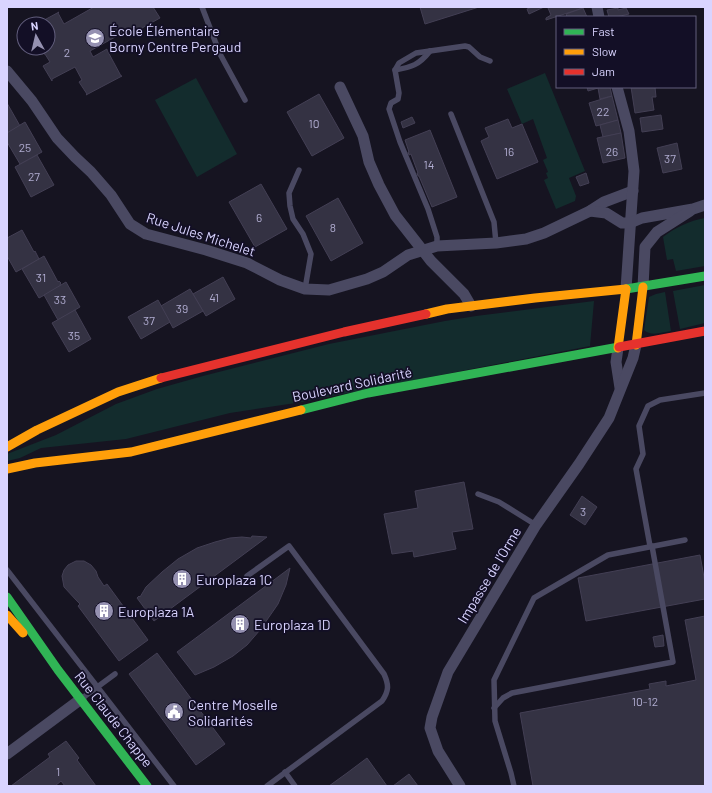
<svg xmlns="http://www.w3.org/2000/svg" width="712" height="793" font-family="Barlow,sans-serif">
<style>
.green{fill:#132c2d}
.building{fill:#343243;stroke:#433f54}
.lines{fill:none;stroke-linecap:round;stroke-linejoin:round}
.lane{stroke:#4a4962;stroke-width:5.5}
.street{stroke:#4a4962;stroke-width:11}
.fast{stroke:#30b455;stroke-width:9}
.slow{stroke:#ff9f0a;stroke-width:9}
.jam{stroke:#e5322d;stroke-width:9}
.labels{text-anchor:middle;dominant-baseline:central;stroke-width:3.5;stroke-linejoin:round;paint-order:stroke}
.number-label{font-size:12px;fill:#b0acd0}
.poi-label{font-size:14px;fill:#d9d4ff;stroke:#130f26;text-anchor:start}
.street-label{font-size:14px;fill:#d9d4ff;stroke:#130f26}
</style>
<rect width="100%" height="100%" fill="#161421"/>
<g class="green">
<path d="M545,73L585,171L569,178L576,196L575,201L556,209L544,180L548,178L546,173L548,172L543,160L547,158L533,119L522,124L507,89Z"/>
<path d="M196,78L237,154L197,177L155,100Z"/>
<path d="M705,218V266L676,271L673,259L667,260L663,237C676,227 689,221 705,218Z"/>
<path d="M705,285V323L680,329L673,291Z"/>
<path d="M665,292L671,331C663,332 651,337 644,330L649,297L656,294Z"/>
<path d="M594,301L590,346L302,402L230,413L126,439L41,448L20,458L7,461V454L56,435L116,404L157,389L203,376L329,344L445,321L476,316Z"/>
</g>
<g class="building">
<path d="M94,7H153L160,18L142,28V29L141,28L129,35L130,37L126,31L90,51L93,57L107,49V50L121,76H122L86,95L87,94L79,82L82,80L75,67L52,79V81L43,66L50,62L45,54H44L45,53L42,48H48V24H37L59,12L58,13L64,24Z"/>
<path d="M420,7H479L425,24Z"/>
<path d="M532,7H544L529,14L527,9Z"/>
<path d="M550,7H583V8L546,20V18L551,15L548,8Z"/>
<path d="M583,8L587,17H567L566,14Z"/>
<path d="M618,8V10L626,8L629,14L616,17H609L607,10Z"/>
<path d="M587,87H610L612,96L600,99L598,88L588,91Z"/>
<path d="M631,87H655L656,97H652L654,110L635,113Z"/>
<path d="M319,94L344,138L312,156L287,112Z"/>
<path d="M612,96L618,120L596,126L589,103Z"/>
<path d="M7,103L20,126L7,133Z"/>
<path d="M661,115L663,129L642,132L640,118Z"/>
<path d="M412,117L415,123L403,128L401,122Z"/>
<path d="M508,119L512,128L522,124L538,162L497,179L481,141L489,137L485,128Z"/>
<path d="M618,120L621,133L603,137L600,125Z"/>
<path d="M25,122L42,152L20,164L7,142V133Z"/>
<path d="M430,130L457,197L432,207L419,176H418L417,173H418L411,154L409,155L408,152H409L405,140Z"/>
<path d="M621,133L625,158L603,163L597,138Z"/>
<path d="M677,143L682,169L663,173L657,148Z"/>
<path d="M37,155L54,185L31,197L15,167Z"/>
<path d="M586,173L589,183L580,186L576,177Z"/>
<path d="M261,184L287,229L255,247L229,202Z"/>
<path d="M338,198L363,243L331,261L306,216Z"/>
<path d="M22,230L34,252L35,251L39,259L16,272L7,256V238Z"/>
<path d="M44,256L58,282L59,281L61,283L60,284L61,286L39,298L22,269Z"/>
<path d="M223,277L235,299L206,316L193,294Z"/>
<path d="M66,282L80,307L58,320L44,295Z"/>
<path d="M190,289L203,311L173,328L161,306Z"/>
<path d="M158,300L170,322L141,339L128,317Z"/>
<path d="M75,310L91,339L69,352L52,323Z"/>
<path d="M464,482L473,529L452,532L456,549L414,557L413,551L392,554L384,514L418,508L415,491Z"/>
<path d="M582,496L597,507L585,525L570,515Z"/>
<path d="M252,536L267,537L154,621L137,598L139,596L140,597L146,587L162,572L178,559L197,548L215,542L230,538L242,537L251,538Z"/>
<path d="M700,555L705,583V599L586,621L578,578Z"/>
<path d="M76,561H84L91,565L96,571L98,577L104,586L107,584L148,640L119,661L78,606L80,604L77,601L64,587L62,576L64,570L68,565Z"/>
<path d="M290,568L286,585L278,604L260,630L247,645L233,656L214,667L195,675L177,652Z"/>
<path d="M705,616V786H533L520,713L650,689L649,684L666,681V686L696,680L685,620Z"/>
<path d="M663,635L664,646L655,647L653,637Z"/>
<path d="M157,653L225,744L196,765L129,674Z"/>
<path d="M66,741L79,758L77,760L96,786H65L61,781L55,786H11L50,757L48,754Z"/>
<path d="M367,758L387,786H329L347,773Z"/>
<path d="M409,774L418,786H393Z"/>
</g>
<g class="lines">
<g class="lane">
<path d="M202,7L220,54L245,100"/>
<path d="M395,70C412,67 419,65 430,51"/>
<path d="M451,114L494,222L496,243"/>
<path d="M299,170L289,193L290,206L293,219L303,234L311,254L305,289"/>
<path d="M437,246V237L428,209L400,142L389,109L391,103L398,99L399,93L395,70L399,63L416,53L465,46L469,47L480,57L490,61"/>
<path d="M478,494L499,502L536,525"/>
<path d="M650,546L636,469L643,454L639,426L648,406L660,400L705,393"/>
<path d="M7,570L174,786"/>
<path d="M247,576L289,546L384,674C389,685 389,691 382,701L267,786"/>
<path d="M81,699L115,674"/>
<path d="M494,708L503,698L512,693L673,662L652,546"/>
<path d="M285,772L295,786"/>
<path d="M514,786L511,773L495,721L494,680L534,598L608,555L685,540"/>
</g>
<g class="street">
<path d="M597,7L599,17"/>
<path d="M7,71L32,101L57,138L75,157L91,172L111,195L130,224L146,234L206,250L247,263L280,280L305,289L329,290L367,279L383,272L408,255L437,246L496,243L526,239L544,233L590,211L604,202L633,191"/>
<path d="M340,87L363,136L369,162L379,185L395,215L431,261L464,294L471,306"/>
<path d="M617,87L629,131L634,171L626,289"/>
<path d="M590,211L606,213L622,223H630L642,218L693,209L705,205"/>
<path d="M643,287L645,247L657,232L690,211"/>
<path d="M618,348L616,362L620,388"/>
<path d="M7,754L81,699"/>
<path d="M460,786L438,751L430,728L432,717L448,672L536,525L579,464L609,418L633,358L636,345"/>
</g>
<g class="fast">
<path d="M626,289L705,276"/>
<path d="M301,410L368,393L619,347"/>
<path d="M7,597L58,670L147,786"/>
</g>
<g class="slow">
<path d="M426,314L447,309L535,298L626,289"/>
<path d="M636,345L643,287"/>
<path d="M618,348L626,289"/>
<path d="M7,447L37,430L118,392L161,378"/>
<path d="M7,469L35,463L131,452L301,410"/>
<path d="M7,615L23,633"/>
</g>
<g class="jam">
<path d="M619,347L705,331"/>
<path d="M161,378L344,332L426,314"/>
</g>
</g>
<defs>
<g id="school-disc" transform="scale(1)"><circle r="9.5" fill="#9591b1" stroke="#130f26"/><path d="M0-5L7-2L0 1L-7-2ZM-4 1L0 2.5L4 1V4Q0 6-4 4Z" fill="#fff"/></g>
<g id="building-disc" transform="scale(1)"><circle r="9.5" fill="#9591b1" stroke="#130f26"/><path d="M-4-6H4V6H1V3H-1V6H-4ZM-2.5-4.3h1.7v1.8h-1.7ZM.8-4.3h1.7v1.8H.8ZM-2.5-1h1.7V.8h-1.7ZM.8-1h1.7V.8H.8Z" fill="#fff"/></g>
<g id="civic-disc" transform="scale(1)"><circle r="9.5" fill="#9591b1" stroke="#130f26"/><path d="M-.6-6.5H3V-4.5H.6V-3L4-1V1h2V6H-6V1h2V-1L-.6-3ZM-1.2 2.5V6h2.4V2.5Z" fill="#fff"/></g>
</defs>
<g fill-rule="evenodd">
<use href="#school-disc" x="95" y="38"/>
<use href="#building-disc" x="182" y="579"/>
<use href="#building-disc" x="104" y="611"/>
<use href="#building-disc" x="240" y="624"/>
<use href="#civic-disc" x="174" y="712"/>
</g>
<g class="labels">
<g class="number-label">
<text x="67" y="52">2</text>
<text x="603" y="111">22</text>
<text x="314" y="123">10</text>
<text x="25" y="147">25</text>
<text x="509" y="151">16</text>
<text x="612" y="151">26</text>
<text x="670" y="158">37</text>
<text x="429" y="164">14</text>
<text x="34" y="176">27</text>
<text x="259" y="217">6</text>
<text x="333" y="227">8</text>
<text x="41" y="277">31</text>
<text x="214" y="297">41</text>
<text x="60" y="299">33</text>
<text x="182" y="308">39</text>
<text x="149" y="320">37</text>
<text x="74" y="335">35</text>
<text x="583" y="511">3</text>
<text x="645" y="701">10-12</text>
<text x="58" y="771">1</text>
</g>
<g class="poi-label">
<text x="109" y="30">École Élémentaire<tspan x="109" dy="16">Borny Centre Pergaud</tspan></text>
<text x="196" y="579">Europlaza 1C</text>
<text x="118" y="611">Europlaza 1A</text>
<text x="254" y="624">Europlaza 1D</text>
<text x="188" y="704">Centre Moselle<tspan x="188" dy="16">Solidarités</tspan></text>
</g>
<g class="street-label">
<text transform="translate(201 234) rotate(18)">Rue Jules Michelet</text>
<text transform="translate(352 384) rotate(-12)">Boulevard Solidarité</text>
<text transform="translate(489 575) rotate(-59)">Impasse de l'Orme</text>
<text transform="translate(114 719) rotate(52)">Rue Claude Chappe</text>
</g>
</g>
<rect width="712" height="793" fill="none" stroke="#d9d4ff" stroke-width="16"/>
<rect x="556" y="16" width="140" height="72" fill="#130f26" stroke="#625e7d"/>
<rect x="564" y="29" width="20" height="6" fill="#30b455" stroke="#625e7d"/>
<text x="592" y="36" font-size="12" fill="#d9d4ff">Fast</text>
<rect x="564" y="49" width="20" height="6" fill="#ff9f0a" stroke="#625e7d"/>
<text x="592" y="56" font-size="12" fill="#d9d4ff">Slow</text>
<rect x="564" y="69" width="20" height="6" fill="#e5322d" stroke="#625e7d"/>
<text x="592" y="76" font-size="12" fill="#d9d4ff">Jam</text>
<g transform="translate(36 36) rotate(352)"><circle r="19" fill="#130f26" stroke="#625e7d"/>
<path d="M0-3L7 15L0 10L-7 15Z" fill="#9591b1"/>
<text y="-6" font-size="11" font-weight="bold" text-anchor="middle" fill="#d9d4ff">N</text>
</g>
</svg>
